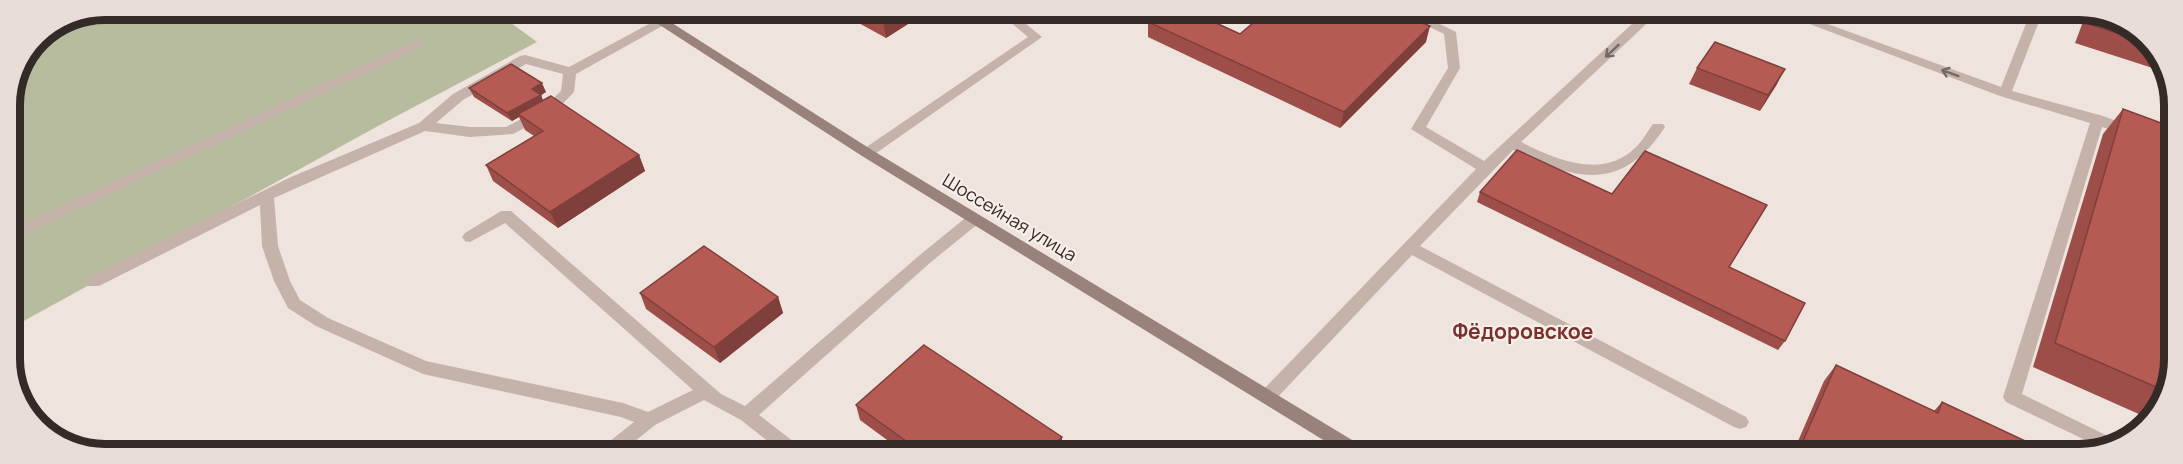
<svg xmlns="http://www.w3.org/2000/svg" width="2183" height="464" font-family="Manrope,sans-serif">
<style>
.green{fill:#b7bc9f}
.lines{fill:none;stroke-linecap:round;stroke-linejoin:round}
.service{fill:#c5b2ab;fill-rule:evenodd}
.secondary{fill:#99827c;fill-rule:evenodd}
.wall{fill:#9d4e48}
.shaded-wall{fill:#7f403b}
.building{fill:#b65b54;stroke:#7f403b;stroke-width:1.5}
.oneway{stroke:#756864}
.labels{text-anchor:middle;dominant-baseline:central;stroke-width:4.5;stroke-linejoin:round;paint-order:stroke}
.street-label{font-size:18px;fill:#342b29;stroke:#f7eee9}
.quarter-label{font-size:21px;font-weight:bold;fill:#78312d;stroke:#f7eee9}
.rim{fill:none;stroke:#342b29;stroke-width:8}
</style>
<rect width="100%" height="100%" fill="#efe3dd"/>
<path class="green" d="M105,9H492L537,42L378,126L11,328L9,99L37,37Z"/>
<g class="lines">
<g class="service">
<path d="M996,10H1009L1042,37L872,156H862L860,153L862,150L1028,37Z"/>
<path d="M1395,10H1412L1456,32L1460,68L1426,127L1484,161L1647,10H1661L1521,142C1556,160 1603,180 1636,147C1643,140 1648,131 1653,124H1663L1665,127C1622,193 1575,181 1513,150L1420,246L1746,417L1749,422L1746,427L1740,429L1734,427L1412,255L1274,401L1268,403L1262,401L1259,396L1262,391L1476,169L1411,129L1448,68L1444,34Z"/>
<path d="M1773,10L1792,11L2001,87L2031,11H2043L2012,91L2103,116L2133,127L2135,130L2128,135L2102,127L2022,394L2118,441L2102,448L2006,402L2003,397L2090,123L2000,96Z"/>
<path d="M660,18L666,22L664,25L576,74L574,92L555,112L513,134L470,137L425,131L274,198L278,246L290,281L300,300L328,318L426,361L623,403L648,412L693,390L505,223L470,242L465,241L462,237L465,233L501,211H511L721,394L745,406L921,254L969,215H979L981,219L979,223L931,262L759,415L803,449L806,454H784L741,420L704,400L655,425L619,454H597L600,449L634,422L621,417L423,374L316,326L288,308L274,281L262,246L260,205L99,286H87L85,282L87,278L291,177L419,123L453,94L520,56L525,55L569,67ZM526,64L563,74L561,91L545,106L506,127H470L436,123L463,100Z"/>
<path d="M417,40L421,41L423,44L421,47L10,241V230Z"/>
</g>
<path class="secondary" d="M635,9H650L872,150L1367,449L1370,454H1346L862,156Z"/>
</g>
<g class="wall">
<path d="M835,10H930L886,38Z"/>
<path d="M1089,10H1136L1119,24Z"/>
<path d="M2087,11H2097L2146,37L2165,72L2075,43Z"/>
<path d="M1148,22L1240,34L1426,42L1340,128L1148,37Z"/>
<path d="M1697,68L1777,84L1760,111L1689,84Z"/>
<path d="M469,88L546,92L541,95L543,101L639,155L645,171L558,228L493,181L486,165L534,136L525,130L519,117L512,121L474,97Z"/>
<path d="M2123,109L2169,384L2161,397L2141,415L2033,367L2103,134Z"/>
<path d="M1480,192L1729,267L1785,341L1778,350L1477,202Z"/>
<path d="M640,293L778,297L783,313L720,363L646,309Z"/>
<path d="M1836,365L1934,411L1942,402L2055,455H1792L1824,381Z"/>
<path d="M856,405L1062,437V452L1060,454H906L860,420Z"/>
</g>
<g class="shaded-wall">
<path d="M889,10H930L886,38L882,14Z"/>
<path d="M1119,10H1136L1119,24Z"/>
<path d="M1430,26L1426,42L1340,128L1344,112Z"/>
<path d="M1785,69L1777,84L1760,111L1768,95Z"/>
<path d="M542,83L546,92L541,95L544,103L518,114L519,117L512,121L507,113L532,89Z"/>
<path d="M639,155L645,171L558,228L550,212Z"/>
<path d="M778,297L783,313L720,363L714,347Z"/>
<path d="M1062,437V452L1060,454H1045Z"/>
</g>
<g class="building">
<path d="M874,10H889L882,14Z"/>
<path d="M1154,10H1188L1240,34L1268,10H1391L1430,26L1344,112L1148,22Z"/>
<path d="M2094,11H2097L2146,37L2149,43L2089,24Z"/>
<path d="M1715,42L1785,69L1768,95L1697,68Z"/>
<path d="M511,64L542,83L532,89L541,95L507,113L469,88Z"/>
<path d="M551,96L639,155L550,212L486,165L543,131L518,114Z"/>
<path d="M2123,109L2172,127V367L2169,384L2165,391L2055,343Z"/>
<path d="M1517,150L1612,194L1645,151L1767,205L1729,267L1805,303L1785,341L1480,192Z"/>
<path d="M704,246L778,297L714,347L640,293Z"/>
<path d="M924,345L1062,437L1045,454H924L856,405Z"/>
<path d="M1836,365L1938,413L1942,402L2055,455H1797Z"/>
</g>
<defs><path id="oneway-shaft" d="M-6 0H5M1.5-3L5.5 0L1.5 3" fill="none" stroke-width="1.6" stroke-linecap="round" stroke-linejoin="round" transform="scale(1.5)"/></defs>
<g class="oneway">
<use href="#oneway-shaft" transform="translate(1612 51) rotate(137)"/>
<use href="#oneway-shaft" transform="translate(1950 73) rotate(-160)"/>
</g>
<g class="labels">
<g class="street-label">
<text transform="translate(1010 217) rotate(31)">Шоссейная улица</text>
</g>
<g class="quarter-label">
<text x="1523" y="331">Фёдоровское</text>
</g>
</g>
<path d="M0 0H2183V464H0ZM105 20H2079A85 85 0 0 1 2164 105V359A85 85 0 0 1 2079 444H105A85 85 0 0 1 20 359V105A85 85 0 0 1 105 20Z" fill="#e7deda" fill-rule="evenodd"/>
<path class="rim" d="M105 20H2079A85 85 0 0 1 2164 105V359A85 85 0 0 1 2079 444H105A85 85 0 0 1 20 359V105A85 85 0 0 1 105 20Z"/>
</svg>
